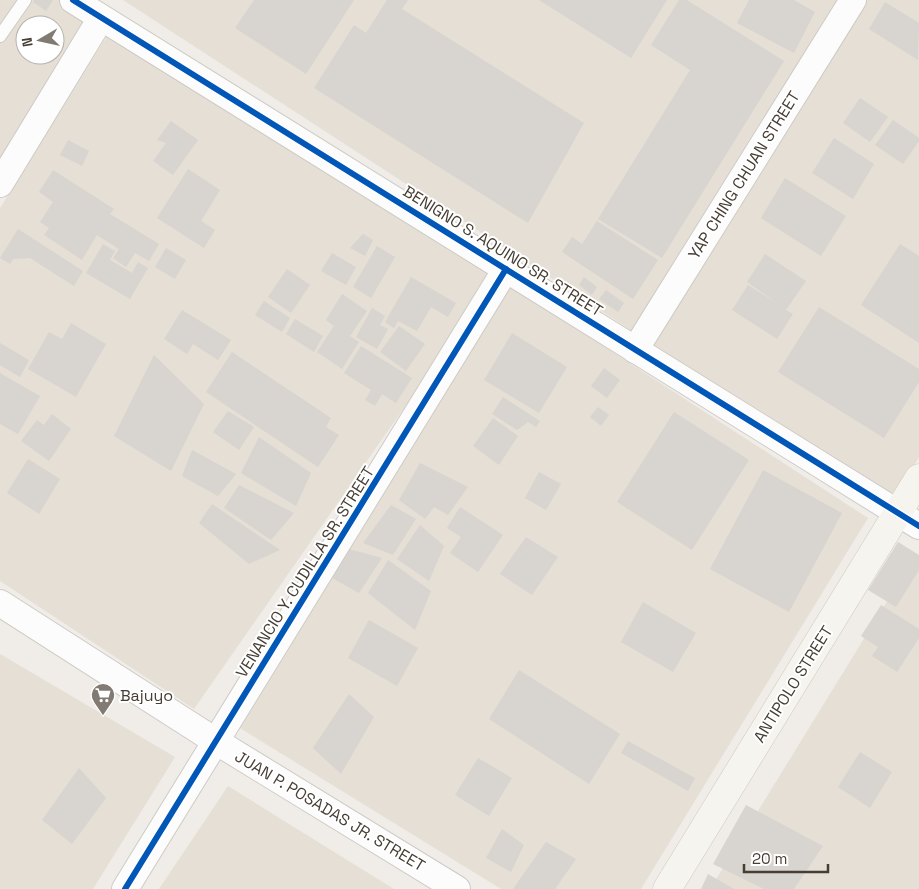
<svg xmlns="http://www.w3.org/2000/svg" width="919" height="889" font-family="'Space Grotesk',sans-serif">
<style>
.residential{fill:#e5dfd5;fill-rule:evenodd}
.building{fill:#d8d4cf}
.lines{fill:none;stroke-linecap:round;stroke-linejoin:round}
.lane-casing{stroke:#cecbc5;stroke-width:14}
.street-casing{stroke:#cecbc5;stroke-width:28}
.secondary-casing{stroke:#d0cabe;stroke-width:29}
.lane{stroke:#fdfcfc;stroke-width:12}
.street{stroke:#fdfcfc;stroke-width:26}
.secondary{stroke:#f6f4ee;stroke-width:28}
.cycleway-casing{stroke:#fff;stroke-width:9}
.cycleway{stroke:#0057b8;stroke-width:6}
.labels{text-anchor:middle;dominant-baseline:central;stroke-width:4;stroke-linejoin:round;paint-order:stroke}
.street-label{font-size:16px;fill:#463e34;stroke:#fff}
.poi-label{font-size:16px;fill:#463e34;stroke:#fff;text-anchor:start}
</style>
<rect width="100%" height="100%" fill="#f0ede8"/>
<g class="residential">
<path d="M0,0H60L93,21L0,172ZM25,25H55V55H25Z"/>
<path d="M123,0H919V457L894,501Z"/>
<path d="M112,28L498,273L194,709L0,581V208Z"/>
<path d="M508,284L868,518L641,889H501L235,725Z"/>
<path d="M916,554L919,555V889H710Z"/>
<path d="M0,654L175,757L93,889H0Z"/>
<path d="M228,786L394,889H159Z"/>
</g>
<g class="building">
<path d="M34,0H53L46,11L33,2Z"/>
<path d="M254,0H354L306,74L235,28Z"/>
<path d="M387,0H408L402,9L584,123L528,223L314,88L354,25L366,33Z"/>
<path d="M539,0H667L631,58Z"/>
<path d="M679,0H687L784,61L662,258L598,219L690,70L651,45Z"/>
<path d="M749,0H794L815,12L794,53L737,23Z"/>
<path d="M885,2L919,23L918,60L869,29Z"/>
<path d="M860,98L888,117L870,142L843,123Z"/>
<path d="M893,120L919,138V141L903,164L875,145Z"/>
<path d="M171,121L198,140L173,175L153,161L166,143L157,140Z"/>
<path d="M834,138L874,164L853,199L812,173Z"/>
<path d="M68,140L89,151L82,166L60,155Z"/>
<path d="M188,169L220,190L201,221L215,230L204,248L157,218Z"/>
<path d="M53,170L114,209L110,214L159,244L149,261L135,253L126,267L113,258L119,249L97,235L82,260L44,235L49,228L40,222L53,202L39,192Z"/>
<path d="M785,178L846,216L821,256L761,218Z"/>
<path d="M597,221L658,260L633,299L562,252L572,237L582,244Z"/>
<path d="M18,229L83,271L74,286L30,258L13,259L10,264L0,258Z"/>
<path d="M363,234L373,240L365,256L350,248Z"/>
<path d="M103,244L115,251L110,260L132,273L138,262L148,268L130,299L86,273Z"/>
<path d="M900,244L919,256V343L861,305Z"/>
<path d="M377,246L395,257L371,298L353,287Z"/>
<path d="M166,248L186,260L175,279L155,267Z"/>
<path d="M332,253L356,267L346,285L321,271Z"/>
<path d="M765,254L806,281L786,310L793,314L777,339L732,310L748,285L777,303L747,282Z"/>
<path d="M287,269L310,285L291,313L268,297Z"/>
<path d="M411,277L456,303L448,317L431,307L417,331L398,321L394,328L385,322Z"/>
<path d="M584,277L597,287L592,295L579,285Z"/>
<path d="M606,290L624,303L618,312L599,299Z"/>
<path d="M342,294L367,311L350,336L359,342L342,369L317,352L334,326L326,320Z"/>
<path d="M264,301L290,318L282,332L255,315Z"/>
<path d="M819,307L919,369V382L884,438L778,372Z"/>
<path d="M372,308L385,316L380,325L388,329L377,349L356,337Z"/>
<path d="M182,310L231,340L218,360L193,344L187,354L164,339Z"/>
<path d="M295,319L323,336L314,352L286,334Z"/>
<path d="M71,323L106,344L76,397L28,369L49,332L62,339Z"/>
<path d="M399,326L425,344L406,371L380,352Z"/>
<path d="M512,333L567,367L539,413L484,380Z"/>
<path d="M0,343L29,360L20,377L0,365Z"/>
<path d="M361,346L412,378L396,403L382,394L375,406L365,400L371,390L344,373Z"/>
<path d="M232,352L331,418L326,427L339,435L318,467L206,392Z"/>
<path d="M154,355L204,404L171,471L114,436Z"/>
<path d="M604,368L620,380L607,398L591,386Z"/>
<path d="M0,373L40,396L18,434L0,424Z"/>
<path d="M503,397L540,421L536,427L528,422L517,430L492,414Z"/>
<path d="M598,407L609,415L601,426L590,417Z"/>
<path d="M228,411L254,427L239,450L213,432Z"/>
<path d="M674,412L749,460L692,550L617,502Z"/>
<path d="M52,414L71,429L49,461L21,441L37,420L44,425Z"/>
<path d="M493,418L518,436L499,465L473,446Z"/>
<path d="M259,437L311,473L296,506L241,473Z"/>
<path d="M192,450L236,474L218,496L182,476Z"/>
<path d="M28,459L60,479L39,514L7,493Z"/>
<path d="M420,463L468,487L448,515L434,507L425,519L399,500Z"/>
<path d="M763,470L842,513L789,612L710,569Z"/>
<path d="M539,472L561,484L546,510L525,498Z"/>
<path d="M239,485L294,513L271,540L224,508Z"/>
<path d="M212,504L280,550L249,564L199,523Z"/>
<path d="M391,505L416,519L393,555L363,543Z"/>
<path d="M460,507L503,535L478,572L450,553L461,537L447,528Z"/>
<path d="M420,525L444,546L429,581L397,559Z"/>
<path d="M526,537L558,557L532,595L500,574Z"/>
<path d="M898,542L919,555V570L896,607L868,590Z"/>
<path d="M345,548L382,558L359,593L332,578Z"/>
<path d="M388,560L431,591L415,630L368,593Z"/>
<path d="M643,602L696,633L673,672L621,642Z"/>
<path d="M881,605L919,629V638L897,672L872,656L878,647L861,636Z"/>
<path d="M369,620L418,648L397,686L348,658Z"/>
<path d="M519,670L620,734L589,784L489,719Z"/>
<path d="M349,694L374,717L341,774L313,748Z"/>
<path d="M628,741L695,778L688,791L621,753Z"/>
<path d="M860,752L892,772L870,808L838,787Z"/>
<path d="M478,758L512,778L489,816L455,795Z"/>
<path d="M79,768L106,798L72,844L42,820Z"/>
<path d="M746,805L823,846L794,889H764L713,864Z"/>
<path d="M502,829L524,845L511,872L486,858Z"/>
<path d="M546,842L576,859L555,889H513Z"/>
<path d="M708,874L734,889H701Z"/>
</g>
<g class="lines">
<g class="lane-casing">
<path id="lane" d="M0,36L25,0"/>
</g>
<g class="street-casing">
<g id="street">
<path d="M73,0L919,526"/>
<path d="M0,184L101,18"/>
<path d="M635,350L853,0"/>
<path d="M0,603L217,742L457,889"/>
<path d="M125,889L506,269"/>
</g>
</g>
<g class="secondary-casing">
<path id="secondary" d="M667,889L919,478"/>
</g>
<use href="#lane" class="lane"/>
<use href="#street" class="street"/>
<use href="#secondary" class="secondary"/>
<g class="cycleway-casing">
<g id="cycleway">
<path d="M73,0L919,526"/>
<path d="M125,889L506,269"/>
</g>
</g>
<use href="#cycleway" class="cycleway"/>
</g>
<defs>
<g id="supermarket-pin" transform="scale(1.25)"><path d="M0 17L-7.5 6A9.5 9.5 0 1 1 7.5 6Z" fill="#827b73" stroke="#fff"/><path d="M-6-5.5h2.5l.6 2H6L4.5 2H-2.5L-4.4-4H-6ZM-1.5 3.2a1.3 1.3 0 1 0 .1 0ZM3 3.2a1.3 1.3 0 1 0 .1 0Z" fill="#fff"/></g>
</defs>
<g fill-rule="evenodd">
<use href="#supermarket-pin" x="103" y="695"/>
</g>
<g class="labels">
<g class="street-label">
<text transform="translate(744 175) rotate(-58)">YAP CHING CHUAN STREET</text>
<text transform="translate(503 251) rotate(32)">BENIGNO S. AQUINO SR. STREET</text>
<text transform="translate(305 572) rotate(-58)">VENANCIO Y. CUDILLA SR. STREET</text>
<text transform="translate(793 684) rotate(-58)">ANTIPOLO STREET</text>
<text transform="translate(330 811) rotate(31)">JUAN P. POSADAS JR. STREET</text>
</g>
<g class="poi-label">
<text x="120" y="695">Bajuyo</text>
</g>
</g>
<g transform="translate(40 40) rotate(261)"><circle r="24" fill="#ffffff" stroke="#b5b2ae"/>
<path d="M0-4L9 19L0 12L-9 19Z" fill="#827b73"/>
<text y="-8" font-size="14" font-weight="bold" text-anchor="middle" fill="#463e34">N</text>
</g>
<path d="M744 864v8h84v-8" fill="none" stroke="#463e34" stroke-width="2.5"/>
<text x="752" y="864" font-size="15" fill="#463e34" stroke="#ffffff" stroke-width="4" paint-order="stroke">20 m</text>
</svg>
